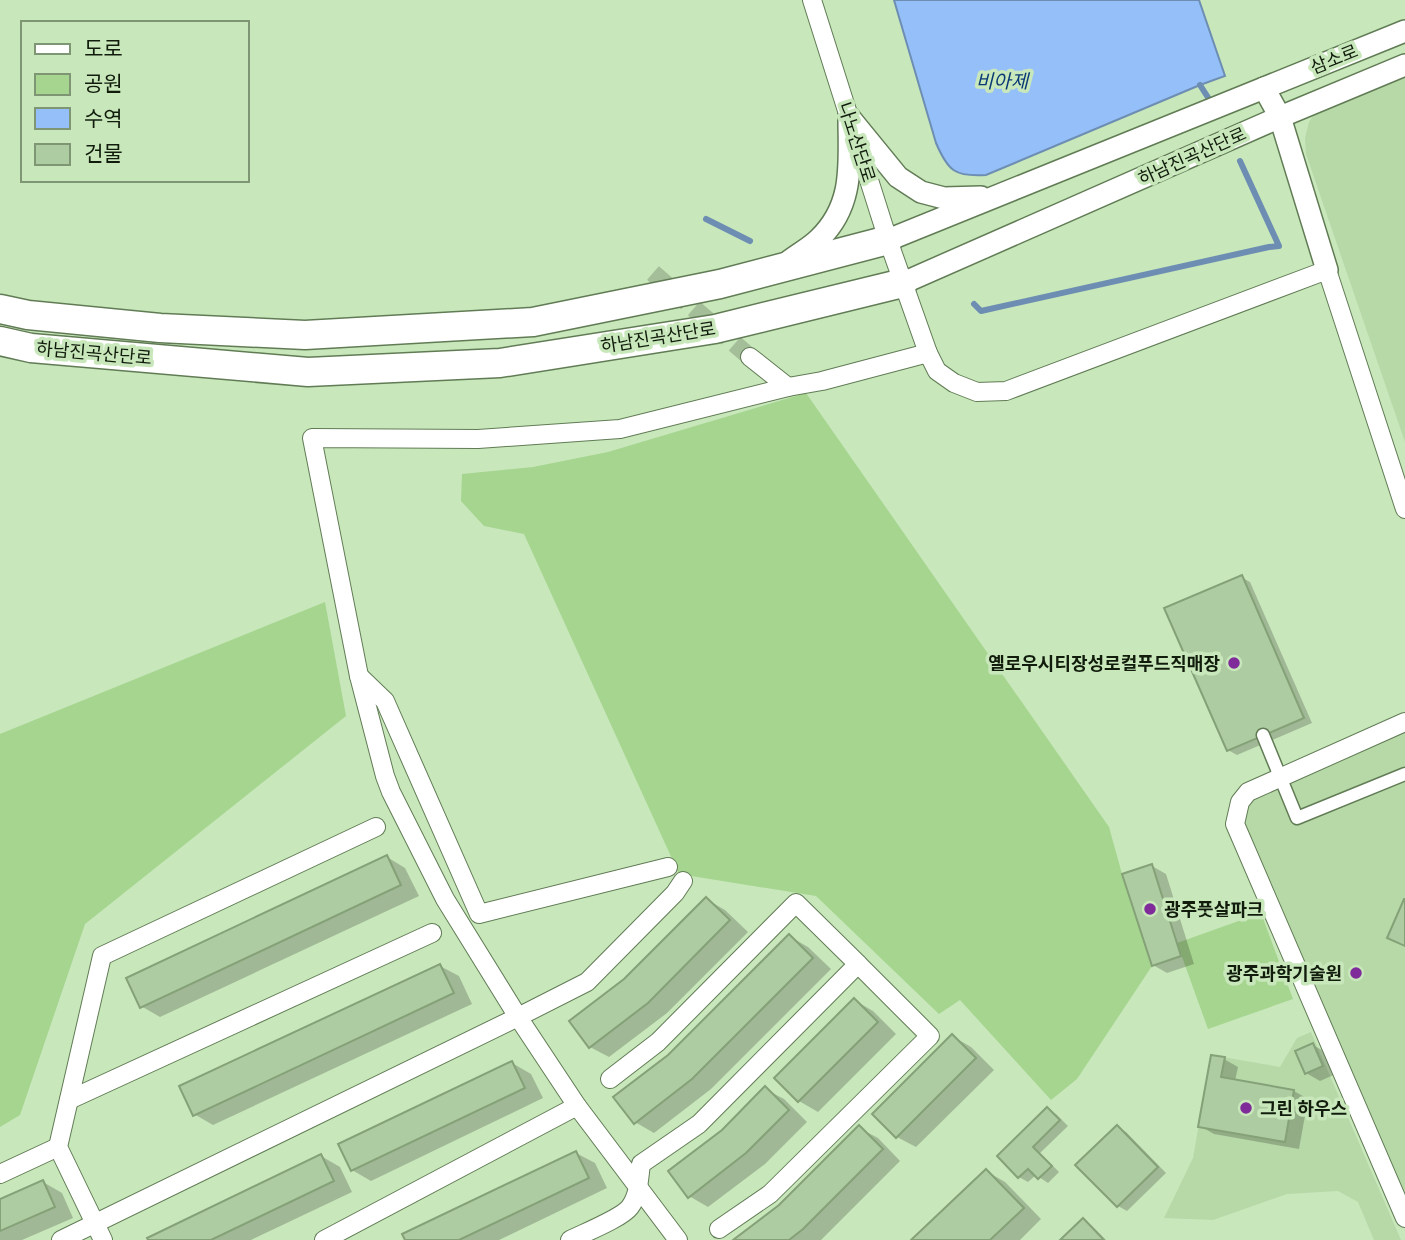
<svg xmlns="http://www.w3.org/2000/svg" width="1405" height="1240" font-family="Merriweather,'Noto Sans KR',serif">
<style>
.built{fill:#b7d9a8}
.green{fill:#a5d58f}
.water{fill:#95bff9;stroke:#6d8eb2;stroke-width:2}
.shadow{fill:#0003}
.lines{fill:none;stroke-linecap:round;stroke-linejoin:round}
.stream{stroke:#6d8eb2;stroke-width:6}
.building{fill:#aecca1;stroke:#84a177;stroke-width:2}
.minor-tunnel{stroke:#a3be98;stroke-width:18;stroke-dasharray:18 9;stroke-linecap:butt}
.pedestrian-casing{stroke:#617c55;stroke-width:15}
.minor-casing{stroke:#617c55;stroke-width:20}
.tertiary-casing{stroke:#617c55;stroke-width:24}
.trunk-casing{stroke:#617c55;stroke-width:31}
.pedestrian{stroke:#fff;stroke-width:12}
.minor{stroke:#fff;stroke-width:18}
.tertiary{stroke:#fff;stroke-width:21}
.trunk{stroke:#fff;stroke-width:28}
.poi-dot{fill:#7f2b9a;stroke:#c8e7bb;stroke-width:2.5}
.labels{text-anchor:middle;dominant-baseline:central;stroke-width:7;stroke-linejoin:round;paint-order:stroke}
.street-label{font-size:18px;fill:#111c0c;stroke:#c8e7bb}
.poi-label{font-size:18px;font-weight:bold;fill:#111c0c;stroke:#c8e7bb;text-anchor:end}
.water-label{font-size:19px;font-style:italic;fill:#0a3a74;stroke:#c8e7bb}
</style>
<rect width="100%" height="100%" fill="#c8e7bb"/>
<g class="built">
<path d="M1405,78V442L1306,154L1305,138L1309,122L1316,111Z"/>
<path d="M1405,728V1201L1242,826L1250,797Z"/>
<path d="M1311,1032L1401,1240H1374L1358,1202L1338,1191L1287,1194L1213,1220L1164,1218L1193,1158L1211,1055L1280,1067L1297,1038Z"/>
</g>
<g class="green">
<path d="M806,393L1109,827L1122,874L1152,966L1077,1079L1051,1100L960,1000L939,1014L816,896L679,874L524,534L484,526L461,501L462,474L533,467L608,452Z"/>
<path d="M325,602L346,716L85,924L20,1115L0,1127V734Z"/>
<path d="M1261,913L1293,999L1208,1029L1177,943Z"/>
</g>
<path class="water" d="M894,0H1199L1225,76L1200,85L986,175C955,177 948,171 936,143Z"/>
<g class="shadow">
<path d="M1241,577L1250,582L1312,723L1237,755L1228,750Z"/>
<path d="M387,857L405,868L419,896L160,1017L141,1006Z"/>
<path d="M1152,866L1166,874L1194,964L1167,973L1153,965Z"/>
<path d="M706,899L725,910L748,932L667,1013L609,1057L590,1047L625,981Z"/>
<path d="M789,936L808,947L831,969L711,1089L654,1133L635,1122L670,1057Z"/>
<path d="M440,966L459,976L472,1004L213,1125L194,1114Z"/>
<path d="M854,1000L873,1011L896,1034L818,1112L799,1101L777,1078Z"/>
<path d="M952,1036L971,1047L994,1070L916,1147L897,1137Z"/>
<path d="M1313,1045L1327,1053L1336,1074L1320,1081L1306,1073Z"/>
<path d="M1224,1059L1238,1067L1235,1081L1294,1091L1308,1099L1299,1149L1214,1134L1200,1126Z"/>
<path d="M512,1063L531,1074L543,1098L371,1181L352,1170Z"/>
<path d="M765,1089L784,1099L807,1122L765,1164L708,1207L689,1196L723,1131Z"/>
<path d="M1047,1109L1056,1114L1068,1126L1040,1153L1059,1172L1048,1183L1036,1175L1028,1182L1019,1177Z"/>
<path d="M1117,1127L1126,1132L1166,1173L1127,1211L1118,1206Z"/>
<path d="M859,1128L878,1138L900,1161L821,1240H736L780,1207Z"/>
<path d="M576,1153L595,1163L607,1188L499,1240H407Z"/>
<path d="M321,1156L340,1167L352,1192L251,1240H150Z"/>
<path d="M986,1171L1005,1182L1041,1219L1020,1240H914Z"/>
<path d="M43,1182L62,1193L73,1218L22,1240H0V1201Z"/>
<path d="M1083,1220L1092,1226L1106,1240H1063Z"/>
</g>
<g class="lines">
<g class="stream">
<path d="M1200,85L1209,99"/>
<path d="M706,219L750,241"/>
<path d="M974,304L981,311L1269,247L1279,246L1240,161"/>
</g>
</g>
<g class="building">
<path d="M1242,575L1304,718L1227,751L1164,608Z"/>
<path d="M387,855L401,885L140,1008L126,978Z"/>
<path d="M1152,864L1181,956L1152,966L1122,874Z"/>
<path d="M706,897L730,920L648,1003L589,1048L569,1021L624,979Z"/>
<path d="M1404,899H1405V946L1387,938Z"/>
<path d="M789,934L813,958L692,1079L634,1124L613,1097L668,1055Z"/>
<path d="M440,964L454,993L193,1116L179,1086Z"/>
<path d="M854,998L878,1022L798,1102L774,1078Z"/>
<path d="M952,1034L976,1058L896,1138L872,1114Z"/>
<path d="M1313,1043L1323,1066L1305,1074L1295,1051Z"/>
<path d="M1211,1055L1225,1057L1221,1077L1294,1090L1285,1142L1198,1127Z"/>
<path d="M512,1061L525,1088L351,1171L338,1144Z"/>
<path d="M765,1086L789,1110L746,1153L688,1198L668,1171L722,1130Z"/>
<path d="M1047,1107L1060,1120L1033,1147L1052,1166L1038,1179L1028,1169L1018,1178L997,1156Z"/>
<path d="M859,1125L883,1149L803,1229L789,1240H733L779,1205Z"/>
<path d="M1117,1125L1158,1167L1117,1207L1075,1165Z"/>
<path d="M576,1151L589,1178L459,1240H405L402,1234Z"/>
<path d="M321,1154L334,1181L211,1240H148L147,1238Z"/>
<path d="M986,1169L1024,1208L990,1240H911Z"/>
<path d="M43,1180L55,1207L0,1231V1199Z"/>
<path d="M1083,1218L1104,1240H1060Z"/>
</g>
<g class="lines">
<path class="minor-tunnel" d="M653,273L750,357"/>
<g class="pedestrian-casing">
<path id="pedestrian" d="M1263,735L1297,818L1405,774"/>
</g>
<g class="minor-casing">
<g id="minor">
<path d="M812,0L888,240L928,353L937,371L954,383L977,392L1006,391L1327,270L1405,509"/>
<path d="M750,357L788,387"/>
<path d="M359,676L385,701L479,914L668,867"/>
<path d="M1405,722L1248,792L1240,802L1235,824L1405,1218"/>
<path d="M610,1079L658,1042L796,903L858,964"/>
<path d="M69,1100L432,933"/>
<path d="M0,1174L58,1147"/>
<path d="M61,1240L518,1017L587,982L675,893L683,881"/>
<path d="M103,1240L58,1147L102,956L376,827"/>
<path d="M324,1240L577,1106"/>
<path d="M570,1240C584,1233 622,1218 630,1207C639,1195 639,1178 641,1164L699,1124L858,964L930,1036L770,1194L719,1229"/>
<path d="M678,1240L577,1106L518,1017L445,899L391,792L385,776L359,676L312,438L478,439L620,429L788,387L822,381L928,353"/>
</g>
</g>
<g class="tertiary-casing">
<g id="tertiary">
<path d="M1264,88L1280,117L1327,270"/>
<path d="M849,117L898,177L921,192L944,198L981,197"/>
<path d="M888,240L1405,31"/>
<path d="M788,262C798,254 810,248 819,239C855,204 849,163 849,117"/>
<path d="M903,283L1280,117L1405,65"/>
</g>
</g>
<g class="trunk-casing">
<g id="trunk">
<path d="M0,309L28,315L160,328L305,335L533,322L720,284L888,240"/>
<path d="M0,341L31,348L308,372L500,363L715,329L903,283"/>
</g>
</g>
<use href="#pedestrian" class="pedestrian"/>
<use href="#minor" class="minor"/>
<use href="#tertiary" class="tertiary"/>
<use href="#trunk" class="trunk"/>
</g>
<g class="poi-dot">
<circle cx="1234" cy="663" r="7"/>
<circle cx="1150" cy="909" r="7"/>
<circle cx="1356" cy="973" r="7"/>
<circle cx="1246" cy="1108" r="7"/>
</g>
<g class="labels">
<g class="street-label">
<text transform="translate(1334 59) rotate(-22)">삼소로</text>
<text transform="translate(857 142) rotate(72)">나노산단로</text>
<text transform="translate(1192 156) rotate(-24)">하남진곡산단로</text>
<text transform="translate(658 337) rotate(-9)">하남진곡산단로</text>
<text transform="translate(94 353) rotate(5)">하남진곡산단로</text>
</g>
<g class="poi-label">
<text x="1220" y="663">옐로우시티장성로컬푸드직매장</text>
<text x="1164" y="909" text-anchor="start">광주풋살파크</text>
<text x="1342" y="973">광주과학기술원</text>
<text x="1260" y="1108" text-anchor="start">그린 하우스</text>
</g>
<g class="water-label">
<text x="1002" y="81">비아제</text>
</g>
</g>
<rect x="21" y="21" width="228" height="161" fill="#c8e7bb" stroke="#7f9675" stroke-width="2"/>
<rect x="35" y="44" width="35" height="10" fill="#ffffff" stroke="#7f9675" stroke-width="2"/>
<text x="84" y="56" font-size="21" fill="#111c0c">도로</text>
<rect x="35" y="74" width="35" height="21" fill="#a5d58f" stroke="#7f9675" stroke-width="2"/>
<text x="84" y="91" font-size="21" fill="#111c0c">공원</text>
<rect x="35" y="108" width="35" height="21" fill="#95bff9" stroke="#7f9675" stroke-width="2"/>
<text x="84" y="126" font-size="21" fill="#111c0c">수역</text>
<rect x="35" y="144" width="35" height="21" fill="#aecca1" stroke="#7f9675" stroke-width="2"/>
<text x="84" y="161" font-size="21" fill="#111c0c">건물</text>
</svg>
